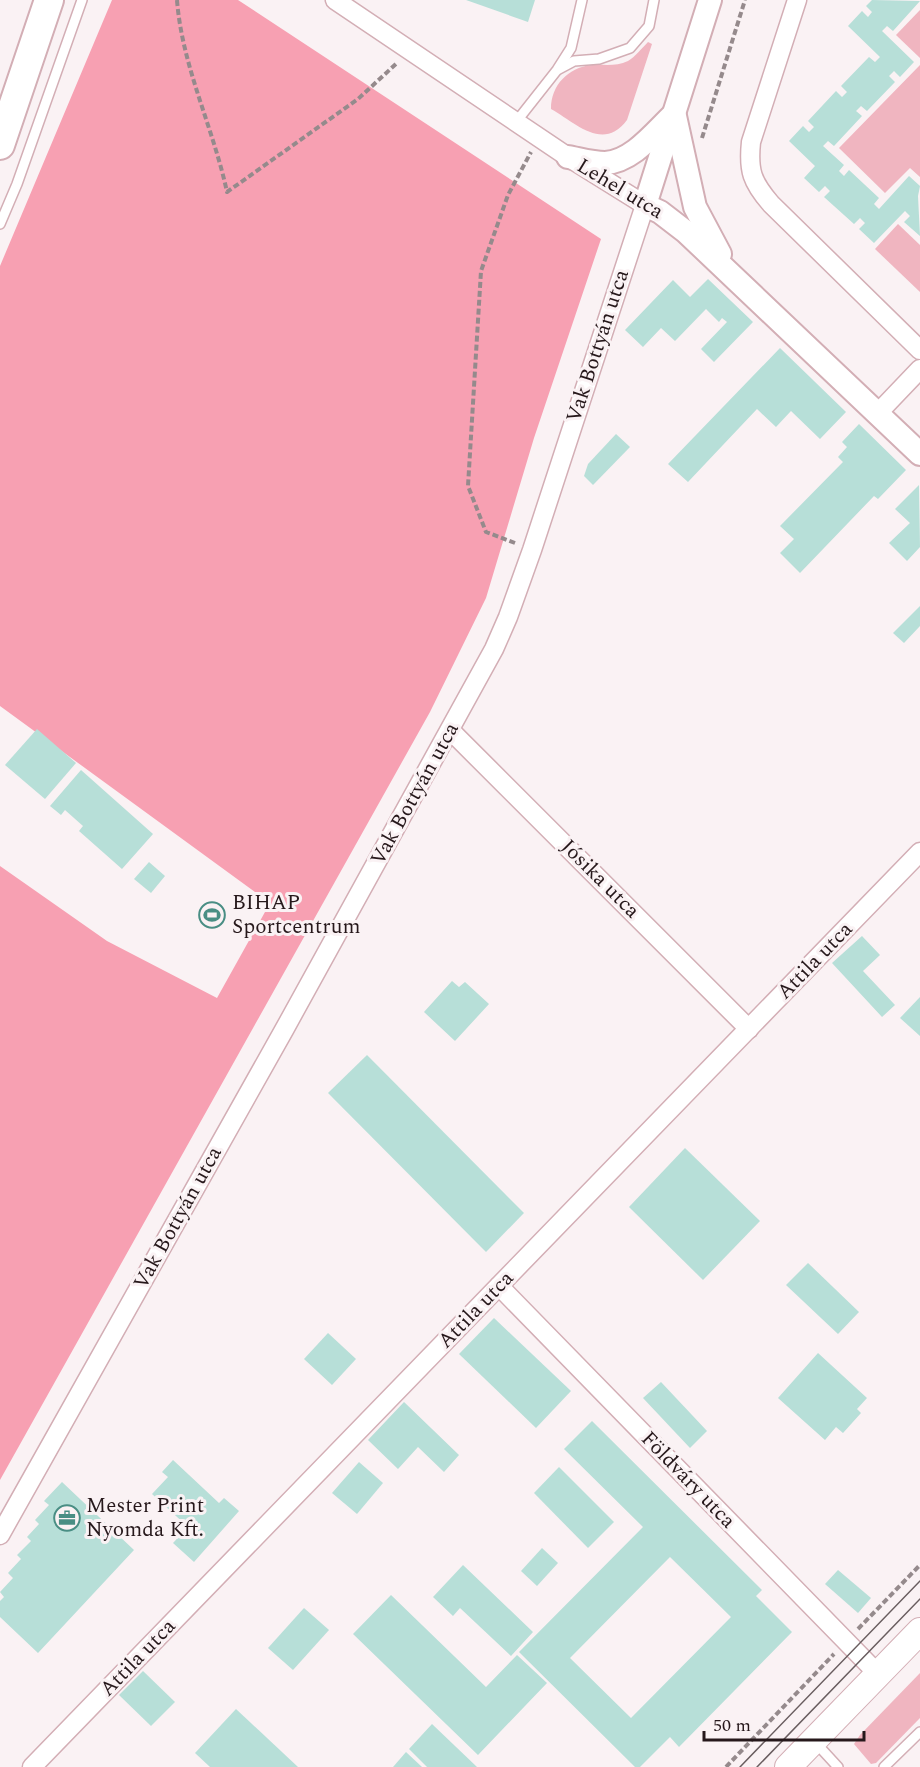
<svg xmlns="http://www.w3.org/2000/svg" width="920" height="1767" font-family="Spectral,serif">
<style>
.green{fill:#f0b5c0}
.forest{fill:#f7a0b2}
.building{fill:#b7dfd8;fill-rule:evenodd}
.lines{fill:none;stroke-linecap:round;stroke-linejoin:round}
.service-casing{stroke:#d3aeb5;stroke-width:12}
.minor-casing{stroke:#d3aeb5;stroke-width:21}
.tertiary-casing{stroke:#d3aeb5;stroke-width:26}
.secondary-casing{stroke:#d3aeb5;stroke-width:28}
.primary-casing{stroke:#d3aeb5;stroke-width:32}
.path{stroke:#958a8c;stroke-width:4;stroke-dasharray:6 3;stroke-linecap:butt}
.service{stroke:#fff;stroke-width:9}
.minor{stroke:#fff;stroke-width:18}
.tertiary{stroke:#fff;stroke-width:22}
.secondary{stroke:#fff;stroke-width:26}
.primary{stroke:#fff;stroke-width:28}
.tram{stroke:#695d5f;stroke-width:1.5}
.labels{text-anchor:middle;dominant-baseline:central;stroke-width:6;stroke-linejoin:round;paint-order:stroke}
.street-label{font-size:21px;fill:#26181b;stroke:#faf2f4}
.poi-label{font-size:21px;fill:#26181b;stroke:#faf2f4;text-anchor:start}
</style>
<rect width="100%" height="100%" fill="#faf2f4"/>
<g class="green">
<path d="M920,10V58L896,35Z"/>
<path d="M648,42L652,44L627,120C603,152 576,123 551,109C551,85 568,68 591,65C603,64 616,67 628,61C635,57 642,48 648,42Z"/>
<path d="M920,65V177L910,168L885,193L839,148Z"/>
<path d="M898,224L920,245V292L875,249Z"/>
<path d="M920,1673V1718L876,1763L871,1764L854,1744L860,1735Z"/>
</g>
<path class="forest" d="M112,0H238L601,239L534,438L486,598L430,712L0,1480V866L107,941L217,998L270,903L0,706V266Z"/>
<g class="building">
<path d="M466,0H535L528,22Z"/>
<path d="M872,0L920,1L893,31L887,26L882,31L914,62L900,77L894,71L889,76L895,82L867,111L861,106L856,111L862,116L834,146L828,141L823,146L844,165L839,171L844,176L849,170L879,198L874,204L879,209L909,176L920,186L918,196L920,236L904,222L910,216L905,211L874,243L859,229L865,223L860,218L854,224L824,197L830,191L825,186L819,192L804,178L815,166L789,141L803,126L809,132L814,127L808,121L836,91L842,97L847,92L841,86L869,57L875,62L880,57L848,26L862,11L868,17L872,12L866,6Z"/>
<path d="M708,279L753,322L714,362L701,349L727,322L722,318L719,322L706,309L675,341L661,328L643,347L625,330L673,280L690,297Z"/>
<path d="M780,348L846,412L820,439L791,411L776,427L757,409L688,482L668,464Z"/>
<path d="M859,424L906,470L878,499L874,496L800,573L780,553L794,539L780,526L843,462L838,457L847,447L842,442Z"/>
<path d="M616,434L630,447L593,485L584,476L588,464Z"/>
<path d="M919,485L920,547L907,561L889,543L910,523L895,509Z"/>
<path d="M920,606V626L904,643L893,633Z"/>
<path d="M37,729L76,763L45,799L5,765Z"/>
<path d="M81,770L153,834L122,869L79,831L83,826L65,810L61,815L50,806Z"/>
<path d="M149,862L165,876L151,893L134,879Z"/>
<path d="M862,936L880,955L863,971L895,1005L882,1017L832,963Z"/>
<path d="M452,981L459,987L465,982L489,1004L455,1041L424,1012Z"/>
<path d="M920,997V1036L900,1018Z"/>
<path d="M367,1055L524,1213L486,1252L328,1093Z"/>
<path d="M685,1148L760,1221L703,1280L629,1207Z"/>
<path d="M808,1263L859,1312L838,1334L786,1285Z"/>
<path d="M494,1318L571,1391L536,1428L459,1354Z"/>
<path d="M328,1333L356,1359L332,1385L304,1359Z"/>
<path d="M818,1353L867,1398L857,1409L861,1413L843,1433L836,1427L825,1440L778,1398Z"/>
<path d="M661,1382L707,1431L690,1448L643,1398Z"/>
<path d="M404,1402L459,1455L444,1472L418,1447L398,1469L368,1440Z"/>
<path d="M592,1421L762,1590L756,1596L792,1632L679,1747L670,1737L640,1767H635L519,1652L643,1527L564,1449ZM670,1557L731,1617L631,1718L570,1658Z"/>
<path d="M173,1460L219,1503L224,1498L239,1511L194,1562L173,1543L188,1527L152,1494L168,1477L162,1472Z"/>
<path d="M359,1462L383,1483L357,1514L332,1493Z"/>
<path d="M559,1467L614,1522L588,1548L534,1493Z"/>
<path d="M62,1482L134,1550L38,1653L0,1617V1601L4,1597L0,1592L13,1578L8,1573L21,1559L17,1555L31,1541L27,1537L39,1524L35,1520L49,1505L44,1501Z"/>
<path d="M542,1548L558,1563L537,1586L521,1571Z"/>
<path d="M463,1565L533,1632L511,1656L460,1608L453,1616L433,1597Z"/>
<path d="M838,1570L871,1598L858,1613L825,1584Z"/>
<path d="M391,1595L486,1687L517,1655L547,1683L478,1755L353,1634Z"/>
<path d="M304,1608L329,1630L293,1670L268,1648Z"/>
<path d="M143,1671L175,1702L151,1726L119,1695Z"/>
<path d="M236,1709L298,1767H210L195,1753Z"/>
<path d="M432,1724L477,1767H427L409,1749Z"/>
<path d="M406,1752L422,1767H393Z"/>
</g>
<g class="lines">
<g class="service-casing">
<g id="service">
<path d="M559,69L574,61L599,59L630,48L649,26L654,0"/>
<path d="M516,122L557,70L571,48L582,0"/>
<path d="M0,224L17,184L82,0"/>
<path d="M815,1742L838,1767"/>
<path d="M884,1767L920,1732"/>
</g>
</g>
<g class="minor-casing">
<g id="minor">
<path d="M797,0L751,142C748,171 752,182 771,204L920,350"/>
<path d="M878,413L920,369"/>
<path d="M450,730L749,1029"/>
<path d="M499,1286L878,1674"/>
<path d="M0,1535L284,1030L494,649L508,617L532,550L645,205L568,157L335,0"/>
<path d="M32,1767L920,852"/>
</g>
</g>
<g class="tertiary-casing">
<g id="tertiary">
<path d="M710,0L645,205L660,212L686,232L920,454"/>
<path d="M675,116L695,207L720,254"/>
<path d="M568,157C579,159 593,163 605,163C632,162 655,132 673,115"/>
</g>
</g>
<g class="secondary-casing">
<path id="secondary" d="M788,1767L920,1631"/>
</g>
<g class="primary-casing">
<path id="primary" d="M0,145L49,0"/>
</g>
<g class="path">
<path d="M177,0C182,66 213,127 227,192L358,99L397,63"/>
<path d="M702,138L745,0"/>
<path d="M515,543L486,532L468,486L481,271L508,195L531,152"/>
<path d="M858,1629L920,1565"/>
<path d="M726,1767L834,1654"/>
</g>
<use href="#service" class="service"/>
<use href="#minor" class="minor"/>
<use href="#tertiary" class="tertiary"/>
<use href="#secondary" class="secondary"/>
<use href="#primary" class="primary"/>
<g class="tram">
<path d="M740,1767L920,1581"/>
<path d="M757,1767L920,1599"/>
</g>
</g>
<defs>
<g id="stadium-ring" transform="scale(1.35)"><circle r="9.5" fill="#faf2f4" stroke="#498e84" stroke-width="1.5"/><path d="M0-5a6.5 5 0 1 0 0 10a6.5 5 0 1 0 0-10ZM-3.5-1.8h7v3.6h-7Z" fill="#498e84"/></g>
<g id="office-ring" transform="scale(1.35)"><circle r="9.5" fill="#faf2f4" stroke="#498e84" stroke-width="1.5"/><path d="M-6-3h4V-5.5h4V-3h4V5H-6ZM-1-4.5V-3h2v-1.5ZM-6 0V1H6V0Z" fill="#498e84"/></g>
</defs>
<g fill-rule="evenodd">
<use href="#stadium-ring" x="212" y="915"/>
<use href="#office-ring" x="67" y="1518"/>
</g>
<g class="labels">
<g class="street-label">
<text transform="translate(620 189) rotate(31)">Lehel utca</text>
<text transform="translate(598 346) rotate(-72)">Vak Bottyán utca</text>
<text transform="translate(415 794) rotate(-61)">Vak Bottyán utca</text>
<text transform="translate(600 879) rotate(45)">Jósika utca</text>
<text transform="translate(815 961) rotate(-46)">Attila utca</text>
<text transform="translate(178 1218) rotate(-61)">Vak Bottyán utca</text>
<text transform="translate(476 1310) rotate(-46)">Attila utca</text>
<text transform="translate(688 1480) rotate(46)">Földváry utca</text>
<text transform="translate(138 1658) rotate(-46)">Attila utca</text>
</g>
<g class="poi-label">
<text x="232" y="903">BIHAP<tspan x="232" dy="24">Sportcentrum</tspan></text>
<text x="86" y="1506">Mester Print<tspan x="86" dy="24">Nyomda Kft.</tspan></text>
</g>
</g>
<path d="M704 1731v9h160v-9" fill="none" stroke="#26181b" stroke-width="3"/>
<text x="713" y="1731" font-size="18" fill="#26181b" stroke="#faf2f4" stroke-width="4.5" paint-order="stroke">50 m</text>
</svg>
